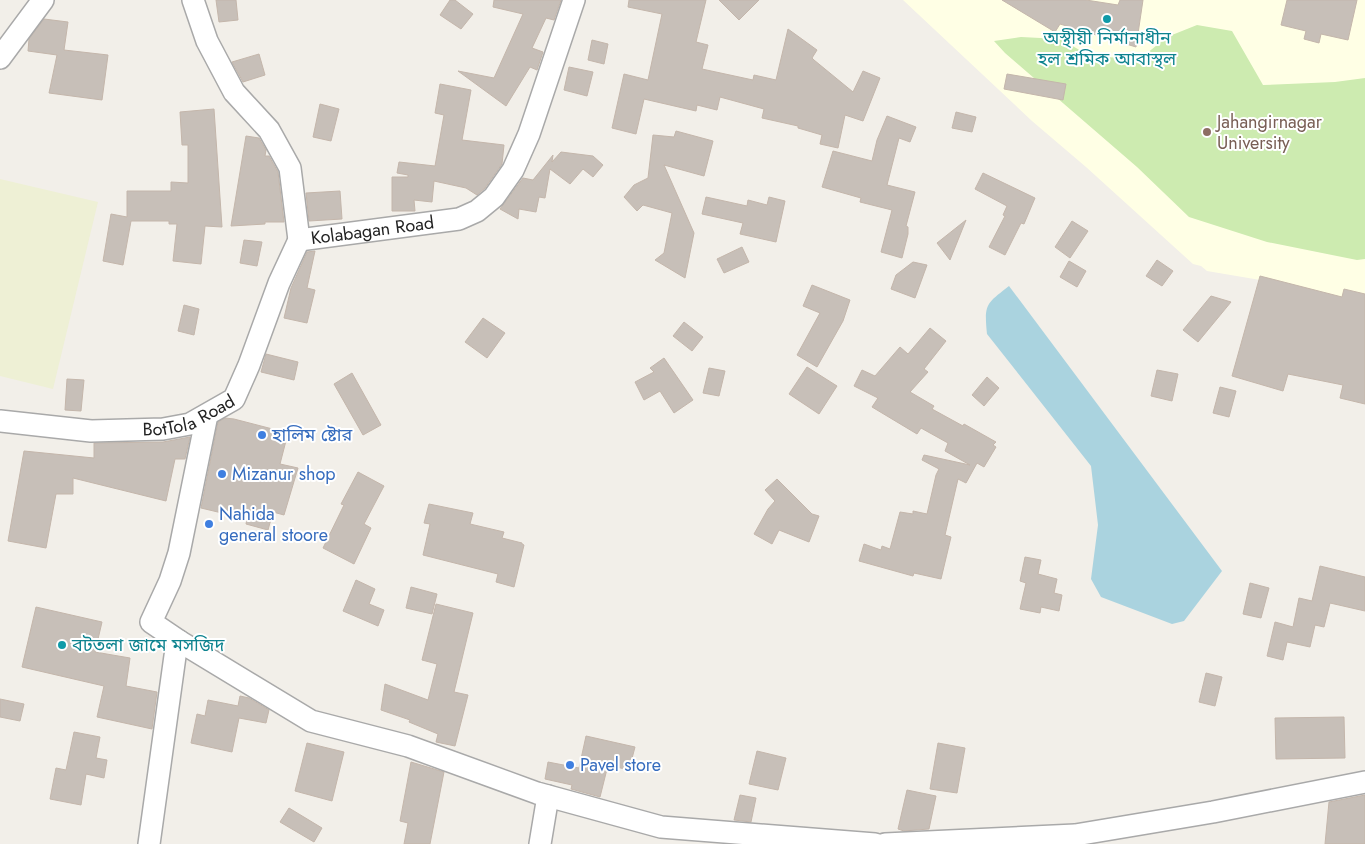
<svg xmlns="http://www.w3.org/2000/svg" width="1365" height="844" font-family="Jost,'Noto Sans Bengali',sans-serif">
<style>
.education{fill:#ffffe5}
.farmland{fill:#eef0d5}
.grass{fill:#cdebb0}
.water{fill:#aad3df}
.building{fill:#c7bfb8;stroke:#c4b6ab}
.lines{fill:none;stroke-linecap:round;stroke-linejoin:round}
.minor-casing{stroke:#a9a9a9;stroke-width:24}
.minor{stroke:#fff;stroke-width:21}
.culture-dot{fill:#0f9aa8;stroke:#fff;stroke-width:2}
.education-dot{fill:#8d6e63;stroke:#fff;stroke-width:2}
.shop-dot{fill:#3f7fe0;stroke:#fff;stroke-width:2}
.labels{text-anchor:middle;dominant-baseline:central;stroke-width:4;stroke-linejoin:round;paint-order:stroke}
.culture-label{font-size:18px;fill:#0d838f;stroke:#fff}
.education-label{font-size:18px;fill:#785e54;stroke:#fff;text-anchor:start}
.street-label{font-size:18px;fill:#222;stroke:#fff}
.shop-label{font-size:18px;fill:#366cbe;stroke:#fff;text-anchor:start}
</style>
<rect width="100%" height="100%" fill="#f2efe9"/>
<path class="education" d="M903,0H1365V302L1283,284L1207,271L1201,266L1193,264L1086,167L1032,121Z"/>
<path class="farmland" d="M0,179L98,202L53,389L0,376Z"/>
<path class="grass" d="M1197,25L1232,31L1263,85L1335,82L1365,78V259L1357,260L1267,242L1189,217L1137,167L1005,53L994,41L1021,37L1060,39L1092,57L1141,58L1167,37Z"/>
<path class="water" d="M1009,286L1222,571L1184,621L1172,624L1101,597L1091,579L1098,525L1091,466L987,334C984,304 986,304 1009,286Z"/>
<g class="building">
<path d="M216,0H236L238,20L219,22Z"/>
<path d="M450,0H455L473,14L461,29L440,15Z"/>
<path d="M494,0H561L554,20L546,18L532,48L543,52L537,70L530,67L506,106L458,71L494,78L523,14L493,7Z"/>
<path d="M629,0H706L696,42L708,45L702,69L753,80L754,75L776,80L788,29L817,50L812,58L814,60L853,92L863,71L880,78L863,121L845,115L838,148L820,144L822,135L798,128V126L762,118L764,109L720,97L717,110L697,105L696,111L644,99L636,134L612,128L624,74L648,80L662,14L628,7Z"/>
<path d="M719,0H759L739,20Z"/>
<path d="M1002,0H1086L1118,5L1120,0H1143L1136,47L1060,24L1055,32Z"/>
<path d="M1287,0H1357L1348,40L1321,34L1319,43L1304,39L1306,31L1281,25Z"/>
<path d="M44,19L68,22L64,50L108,55L102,100L49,93L57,55L28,51L29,39Z"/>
<path d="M592,40L608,44L604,64L588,60Z"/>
<path d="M259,54L265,75L243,82L232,62Z"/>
<path d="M569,67L593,72L587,96L564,90Z"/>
<path d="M1007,74L1066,84L1063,100L1004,89Z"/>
<path d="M440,84L471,90L462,140L504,145L502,164L485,188L477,195L466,188L434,181L432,202L414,200L415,211H392V177H408V175L397,173L399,162L435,166L444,115L435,113Z"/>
<path d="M320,104L339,109L331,141L313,137Z"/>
<path d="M214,109L222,227L205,226L201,264L173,261L177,224H169V221H131L123,265L103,261L111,214L127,217V191H171V182L188,183V145H182L180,112Z"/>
<path d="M956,112L976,117L972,132L952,128Z"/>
<path d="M887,116L916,127L910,142L899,138L887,185L915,192L906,226L908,227V234L902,258L881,252L892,210L860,202L861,198L822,187L833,151L872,161L877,140Z"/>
<path d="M676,131L713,141L704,176L664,165L694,233L685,278L655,260L664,253L672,213L643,205L637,211L624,197L634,185L648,178L653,135L674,137Z"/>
<path d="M246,136L259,138L266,150L265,156H269L278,172L284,222H265V224L231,226Z"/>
<path d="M561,152L593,156L603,165L593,177L583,169L570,184L550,169L545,198L539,197L536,212L519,209L518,219L500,209L523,178L533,180L553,155L552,162Z"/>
<path d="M983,173L1035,198L1024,224L1021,223L1005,255L989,247L1005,216L1003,215L1007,206L975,189Z"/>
<path d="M340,191L342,219L309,221L306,193Z"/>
<path d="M706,197L747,206L748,200L767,205L769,197L785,201L776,242L740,234L743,223L702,214Z"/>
<path d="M966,220L950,260L937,243Z"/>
<path d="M1072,221L1088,231L1070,258L1055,247Z"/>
<path d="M244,240L262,242L257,266L240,263Z"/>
<path d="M742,247L749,262L724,273L717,259Z"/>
<path d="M315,251L307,288L315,290L307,323L284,318L291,288L307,252Z"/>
<path d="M1157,260L1173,271L1162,286L1146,276Z"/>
<path d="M1069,261L1086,271L1077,287L1060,277Z"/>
<path d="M913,262L927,265L915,298L891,289L896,275Z"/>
<path d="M1260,276L1342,297L1344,289L1365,294V404L1340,398L1343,385L1288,374L1283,391L1232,376Z"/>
<path d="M812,285L850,300L843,321L817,367L797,355L820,313L803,306Z"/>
<path d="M1211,296L1231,302L1198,342L1183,330Z"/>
<path d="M184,305L199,309L194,335L178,331Z"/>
<path d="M483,318L505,333L487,358L465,342Z"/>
<path d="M684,322L703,337L692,351L673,336Z"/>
<path d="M930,328L946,341L924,369L928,372L910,392L934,406L932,409L963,426L964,424L996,442L993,445L996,447L984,467L977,463L966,483L958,479L945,535L951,537L941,579L914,573L913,576L859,561L864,544L881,550L882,546L890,549L900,512L913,514V511L927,514L936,475L939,469L922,460L924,455L970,465L945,451L948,443L921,428L917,434L872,407L878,398L854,386L862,370L875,376L900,347L908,354Z"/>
<path d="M266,354L298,362L294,380L261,372Z"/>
<path d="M664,358L693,400L674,413L660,391L644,400L635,382L654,372L650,368Z"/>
<path d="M807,367L837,386L819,414L789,394Z"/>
<path d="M709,368L725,371L719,396L703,393Z"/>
<path d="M1157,370L1178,374L1172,401L1151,396Z"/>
<path d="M352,373L381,425L363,435L334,384Z"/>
<path d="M987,377L999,388L984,406L972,395Z"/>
<path d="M67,379L84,380L81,411L65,410Z"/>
<path d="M1220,387L1236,391L1229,417L1213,413Z"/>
<path d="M225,418L234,419L288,433L280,464L298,468L284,515L273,512L268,530L246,524L247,519L201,508L218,422Z"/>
<path d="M190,437L185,459H175L166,501L73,478V494H56L46,548L8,541L24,451L94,458V443L163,442Z"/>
<path d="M358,472L384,486L364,524L371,528L354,564L323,548L344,505L341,504Z"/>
<path d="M777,479L812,514L819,516L809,542L779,530L772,544L754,534L768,509L775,501L765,490Z"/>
<path d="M429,504L473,513L470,524L504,532L502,538L522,543V544L524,545L514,587L496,582L498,574L423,555L430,524L424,523Z"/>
<path d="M1025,557L1041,560L1038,574L1057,579L1054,593L1062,595L1059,611L1041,607L1040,613L1020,609L1026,583L1020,581Z"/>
<path d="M1320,566L1365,577V611L1330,603L1324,627L1315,625L1310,647L1287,642L1283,660L1267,656L1275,622L1293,627L1299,598L1312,601Z"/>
<path d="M356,580L375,589L369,604L384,610L378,626L343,611Z"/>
<path d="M1250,583L1269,588L1261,618L1243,614Z"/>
<path d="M411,587L437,594L432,614L406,608Z"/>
<path d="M436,604L473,613L454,692L468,695L455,746L436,742L438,734L409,722L410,720L381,710L385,684L428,700L437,664L422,660Z"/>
<path d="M36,607L102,622L95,652L130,658L126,686L157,692L152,729L97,717L104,686L22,667Z"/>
<path d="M1206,673L1222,677L1215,706L1199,702Z"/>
<path d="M240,696L249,698L269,710L266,723L239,718L232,752L191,743L197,714L205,716L208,700L238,706Z"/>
<path d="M0,699L24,704L20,721L0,717Z"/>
<path d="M1344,717L1345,758L1276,759L1275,718Z"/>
<path d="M74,732L100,737L96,758L107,760L104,778L86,774L81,805L50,799L56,768L66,770Z"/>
<path d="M586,736L635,747L629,770L608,765L600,797L571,789L572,785L545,779L548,762L579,768Z"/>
<path d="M307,743L344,752L332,801L295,791Z"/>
<path d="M938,743L965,748L957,793L930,789Z"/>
<path d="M757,751L786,758L778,790L749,784Z"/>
<path d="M411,762L444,772L430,844H404L408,823L400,821Z"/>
<path d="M907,790L936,796L929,829L904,831L898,829Z"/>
<path d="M740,795L756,798L751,822L734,820Z"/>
<path d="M1365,795V844H1325L1329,802Z"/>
<path d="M289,808L322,828L314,842L280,822Z"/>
</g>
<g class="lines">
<g class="minor-casing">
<g id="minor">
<path d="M193,0L207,41L234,92L269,130L290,168L299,240"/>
<path d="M0,58L43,0"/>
<path id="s1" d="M299,240L459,219L477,211L494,197L513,170L529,134L574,0"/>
<path d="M207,415L179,553L170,581L151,622L179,641L311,721L408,746L537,793L661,827L875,844"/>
<path id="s2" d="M0,421L91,431L163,429L190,424L234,399L249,365L279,283L299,240"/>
<path d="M149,844L175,656L179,641"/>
<path d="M540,844L548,796"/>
<path d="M885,844L1075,835L1213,812L1365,782"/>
</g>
</g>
<use href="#minor" class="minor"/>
</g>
<g class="culture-dot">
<circle cx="1107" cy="19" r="5"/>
<circle cx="62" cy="645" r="5"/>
</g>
<circle class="education-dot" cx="1207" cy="132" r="5"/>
<g class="shop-dot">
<circle cx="262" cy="435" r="5"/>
<circle cx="222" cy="474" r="5"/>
<circle cx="209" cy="524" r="5"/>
<circle cx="570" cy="765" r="5"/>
</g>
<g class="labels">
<g class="culture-label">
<text x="1107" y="38">অস্থীয়ী নির্মানাধীন<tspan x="1107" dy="21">হল শ্রমিক আবাস্থল</tspan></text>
<text x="72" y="645" text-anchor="start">বটতলা জামে মসজিদ</text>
</g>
<g class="education-label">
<text x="1217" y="122">Jahangirnagar<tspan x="1217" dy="21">University</tspan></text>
</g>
<g class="street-label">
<text stroke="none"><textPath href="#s1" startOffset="74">Kolabagan Road</textPath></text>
<text stroke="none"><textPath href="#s2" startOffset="192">BotTola Road</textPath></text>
</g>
<g class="shop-label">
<text x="272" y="435">হালিম ষ্টোর</text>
<text x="232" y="474">Mizanur shop</text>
<text x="219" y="514">Nahida<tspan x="219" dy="21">general stoore</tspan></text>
<text x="580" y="765">Pavel store</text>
</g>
</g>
</svg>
